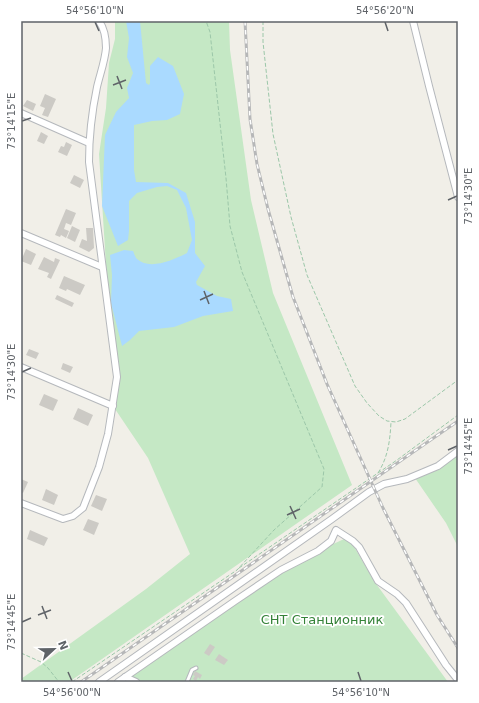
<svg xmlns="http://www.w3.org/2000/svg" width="479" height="703" font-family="'DejaVu Sans',sans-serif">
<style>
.green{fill:#c5e8c5}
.water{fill:#aadaff}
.building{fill:#cccac5}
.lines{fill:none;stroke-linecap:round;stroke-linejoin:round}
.service-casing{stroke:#b5b8bc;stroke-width:5}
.minor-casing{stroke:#b5b8bc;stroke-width:8}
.path{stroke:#9cc7a9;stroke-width:1;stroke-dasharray:4 2;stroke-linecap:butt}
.service{stroke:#fff;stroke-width:3}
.minor{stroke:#fff;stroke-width:6}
.rail-casing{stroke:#b6b7b8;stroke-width:3}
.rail{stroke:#fff;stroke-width:1.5;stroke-dasharray:4.5;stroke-linecap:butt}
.ticks{fill:none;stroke:#5f6368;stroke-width:1.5}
.labels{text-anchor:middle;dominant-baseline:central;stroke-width:3.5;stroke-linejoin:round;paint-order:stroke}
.park-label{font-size:13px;fill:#348238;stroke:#fff}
.neatline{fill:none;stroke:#5f6368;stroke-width:1.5}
.ticks-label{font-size:10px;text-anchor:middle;fill:#5f6368}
</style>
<rect width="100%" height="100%" fill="#f1efe8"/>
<g class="green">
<path d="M115,21H229L230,50L251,200L273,293L352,485L69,682H21V679L146,589L190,554L148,458L113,406L117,377L106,265L99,154L106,108L109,63L115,39Z"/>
<path d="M458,455V547L446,523L415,478L438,470Z"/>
<path d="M344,539L352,543L374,581L448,682H114L242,593L284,567Z"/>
</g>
<path class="water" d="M126,21H140L146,83L149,85L150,83V66L158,57L173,66L184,94L180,114L167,120L152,121L134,125V170L136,182L168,183L186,193L195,222V253L205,266L196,282L197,285L217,296L231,299L233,311L203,316L174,327L139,331L130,340L122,346L111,303L112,275L110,255L124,250L133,251C134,253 135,257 137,259C150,271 175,259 187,253L192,240L186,208L177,190L167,186L157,187L137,193L129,201V231L128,240L118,246L102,206L105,135L116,112L129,98L127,88L133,73L127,57L129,38Z"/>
<g class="building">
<path d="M45,94L56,99L48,117L42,115L45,108L40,106Z"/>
<path d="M27,100L36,104L33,111L23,106Z"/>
<path d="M41,132L48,136L44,144L37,141Z"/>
<path d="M66,142L72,145L67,156L58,152L61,146L64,147Z"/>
<path d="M74,175L84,180L80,188L70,183Z"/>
<path d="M66,209L76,213L71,225L66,223L64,229L69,231L66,238L61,235L60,237L55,235Z"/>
<path d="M72,226L80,230L75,242L67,238Z"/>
<path d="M86,228H93L94,248L89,252L79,247L82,239L87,241Z"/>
<path d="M26,249L36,254L31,265L21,261Z"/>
<path d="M44,257L54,262L55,258L60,260L51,279L47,277L49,273L38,269Z"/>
<path d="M64,276L85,285L80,295L67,289L66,291L59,288Z"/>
<path d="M57,295L74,303L72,307L55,299Z"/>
<path d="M29,349L39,353L36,359L26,355Z"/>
<path d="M63,363L73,367L70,373L61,369Z"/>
<path d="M44,394L58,400L53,411L39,405Z"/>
<path d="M78,408L93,415L88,426L73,419Z"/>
<path d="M21,479L28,482L23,493L21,492Z"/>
<path d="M46,489L58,495L54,505L42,500Z"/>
<path d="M96,495L107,499L102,511L91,506Z"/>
<path d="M88,519L99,523L94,535L83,530Z"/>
<path d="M30,530L48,538L44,546L27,539Z"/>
<path d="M210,644L215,647L209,656L204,653Z"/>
<path d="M219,654L228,660L224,665L215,660Z"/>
<path d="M195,671L202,675L200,679L198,677L196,681L193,679L195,676L193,675Z"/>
</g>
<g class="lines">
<g class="service-casing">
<path id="service" d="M187,682L192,670L196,668"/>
</g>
<g class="minor-casing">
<g id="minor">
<path d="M413,21L429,86L458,197"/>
<path d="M21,113L89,143"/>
<path d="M21,233L102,267"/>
<path d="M21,367L113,406"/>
<path d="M21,503L63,519L73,516L83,508L99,467L108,434L117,377L89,162C89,137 92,111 97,87C100,74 105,61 106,48C106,39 104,28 99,21"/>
<path d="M125,677L136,682"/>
<path d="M99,682L332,519L369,492L384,484L407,479L438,466L458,451"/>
<path d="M118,682L235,601L281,570L318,551L331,541L336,530L353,541L359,547L378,581L397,594L406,603L446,665L458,680"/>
</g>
</g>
<g class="path">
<path d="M263,21V42L273,134L291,217L307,275L355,386L367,403L379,416L387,421L396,422L405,419L458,380"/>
<path d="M378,473C388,457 390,441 391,422"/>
<path d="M239,568L397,460L458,415"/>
<path d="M21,653L41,662L48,668L59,682"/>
<path d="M72,682L237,570L274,530L322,487L324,469L242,272L230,226L226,178L210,32L206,21"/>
</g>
<use href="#service" class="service"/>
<use href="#minor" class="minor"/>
<g class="rail-casing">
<g id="rail">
<path d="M245,21L250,119L257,164L268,209L293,297L327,384L383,508L437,615L458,648"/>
<path d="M81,682L458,421"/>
</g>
</g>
<use href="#rail" class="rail"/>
</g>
<path class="ticks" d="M95,22L99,31M385,22L388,31M117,76L122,89M113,85L126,80M22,121L31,118M448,200L457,196M204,291L209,304M200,300L213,294M22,372L31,368M448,450L457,446M290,506L296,519M287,515L300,509M42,606L47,619M38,615L51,610M22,622L31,618M68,672L72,681M358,672L361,681"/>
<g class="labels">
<g class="park-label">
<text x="322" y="619">СНТ Станционник</text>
</g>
</g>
<rect width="479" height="703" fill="none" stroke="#ffffff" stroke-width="44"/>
<g transform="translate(54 649) rotate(68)" stroke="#ffffff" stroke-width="3" paint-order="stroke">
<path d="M0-3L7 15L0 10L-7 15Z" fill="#5f6368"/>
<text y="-6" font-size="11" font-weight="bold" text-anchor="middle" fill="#5f6368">N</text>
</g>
<rect x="22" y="22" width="435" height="659" class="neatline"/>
<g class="ticks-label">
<text x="95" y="14">54°56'10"N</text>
<text x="385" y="14">54°56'20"N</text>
<text transform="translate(11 121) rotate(-90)" y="4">73°14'15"E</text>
<text transform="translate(468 196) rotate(-90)" y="4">73°14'30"E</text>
<text transform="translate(11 372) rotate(-90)" y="4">73°14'30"E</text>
<text transform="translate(468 446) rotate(-90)" y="4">73°14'45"E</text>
<text transform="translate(11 622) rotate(-90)" y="4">73°14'45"E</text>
<text x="72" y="696">54°56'00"N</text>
<text x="361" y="696">54°56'10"N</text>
</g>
</svg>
